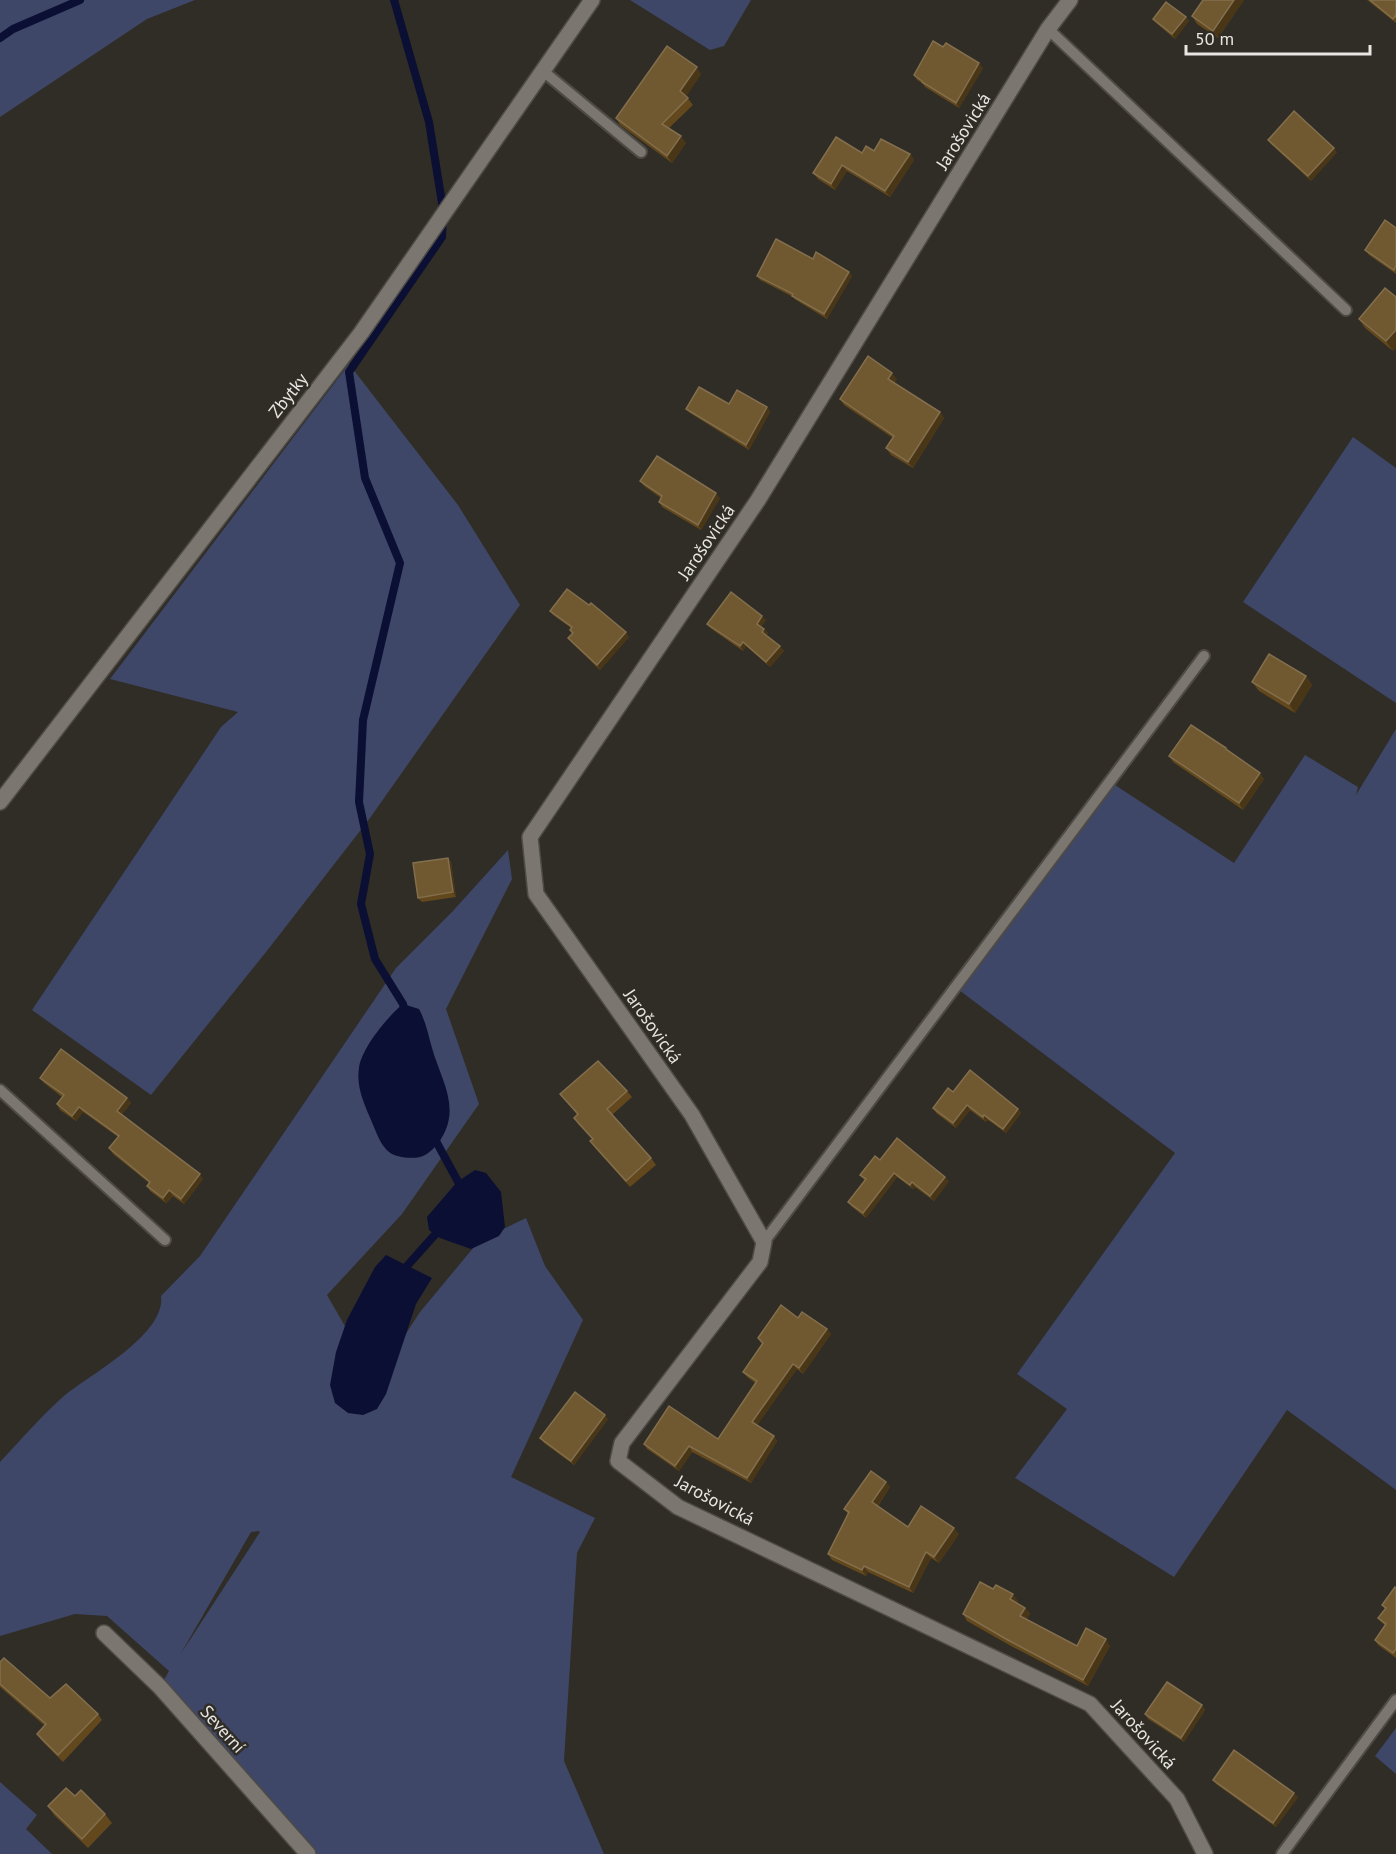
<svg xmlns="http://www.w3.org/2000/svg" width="1396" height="1854" font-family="'PT Sans',sans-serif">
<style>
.green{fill:#3e4767;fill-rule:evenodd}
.water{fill:#0a0f33}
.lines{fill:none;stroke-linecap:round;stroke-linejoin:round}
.stream{stroke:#0a0f33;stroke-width:8}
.service-casing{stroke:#4e4b46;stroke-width:14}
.minor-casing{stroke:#4e4b46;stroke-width:18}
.service{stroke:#7b7770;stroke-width:10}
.minor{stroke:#7b7770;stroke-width:15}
.wall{fill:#62481c}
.shaded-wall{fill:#483617}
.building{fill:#705931;stroke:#836f4d;stroke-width:1.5}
.labels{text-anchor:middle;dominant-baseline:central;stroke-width:5;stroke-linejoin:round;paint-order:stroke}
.street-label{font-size:18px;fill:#e8e6e2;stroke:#302c26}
</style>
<rect width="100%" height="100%" fill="#302c26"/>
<g class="green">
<path d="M0,0H195L147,19L0,117Z"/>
<path d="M630,0H751L724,46L710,50Z"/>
<path d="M349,364L458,505L520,605L370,818L270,947L151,1095L32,1010L221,727L238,712L110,679Z"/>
<path d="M1353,437L1396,468V703L1243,602Z"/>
<path d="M1396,729V1490L1287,1410L1174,1577L1015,1478L1067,1409L1017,1374L1175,1153L959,990L1112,783L1234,863L1305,755L1358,787L1356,795Z"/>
<path d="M508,850L512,879L446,1009L479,1104L402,1214L327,1295L376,1380L420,1312L479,1241L526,1218L545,1266L583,1320L511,1477L595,1518L577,1553L564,1761L604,1854H308L160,1687L169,1671L107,1616L75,1614L0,1636V1462C20,1441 43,1414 65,1395C91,1374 166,1334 161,1296L200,1256L396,968L452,912ZM259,1531L260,1532L180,1655L251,1532Z"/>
<path d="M1396,1728V1774L1375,1756Z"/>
<path d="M0,1782L37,1815L26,1829L52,1854H0Z"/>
</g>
<g class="water">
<path d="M403,1004L419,1009C426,1022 428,1034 432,1048C441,1080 461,1107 441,1139C436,1146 432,1151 425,1155C417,1160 396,1158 389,1152C380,1145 376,1131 371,1120C364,1104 356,1086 359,1068C361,1049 388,1016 403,1004Z"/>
<path d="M475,1170L486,1173L501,1192L505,1227L499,1236L471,1249L440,1238L429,1230L427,1217L457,1182Z"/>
<path d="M386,1255L432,1278L416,1304L386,1394L377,1409L363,1415L348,1413L335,1403L330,1385L336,1352L347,1320L375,1267Z"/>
</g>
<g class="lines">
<g class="stream">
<path d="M394,0L429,122L443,209L442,237L349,372L365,478L400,563L363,720L359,802L370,854L361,904L375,959L403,1004L405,1013"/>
<path d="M0,38L13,29L80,0"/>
<path d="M435,1136L437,1143L462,1189"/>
<path d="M407,1266L440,1229"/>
</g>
<g class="service-casing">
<g id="service">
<path d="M1048,29L1346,310"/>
<path d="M543,71L641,152"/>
<path d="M0,1090L165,1240"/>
<path d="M764,1242L1204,656"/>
<path d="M1282,1854L1396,1700"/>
</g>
</g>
<g class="minor-casing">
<g id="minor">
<path d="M1070,0L1048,29L758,500L530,837L536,894L692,1115L764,1242L760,1262L622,1443L618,1461L678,1507L1090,1704L1177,1799L1205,1854"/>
<path d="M0,802L361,333L592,0"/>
<path d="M104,1633L160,1687L308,1854"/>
</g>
</g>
<use href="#service" class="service"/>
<use href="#minor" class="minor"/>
</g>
<g class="wall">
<path d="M1203,0H1244L1218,38L1197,24L1192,16Z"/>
<path d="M1367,0H1396V23Z"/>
<path d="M1186,17L1189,21L1175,39L1156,23L1153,19Z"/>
<path d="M943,47L983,68L959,108L925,87L922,83L917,80L914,75Z"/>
<path d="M701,74L686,96L693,105L669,128L686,143L672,163L620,125L616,118Z"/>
<path d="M1268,140L1337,152L1311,181L1271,144Z"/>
<path d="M874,151L910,154L914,160L890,197L847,171L835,190L818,179L813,173L862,153Z"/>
<path d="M1396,228V274L1369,255L1365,250Z"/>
<path d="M813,259L852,276L827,319L796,300L793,297L760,280L757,276Z"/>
<path d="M1396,297V347L1393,351L1365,328L1359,319Z"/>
<path d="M897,379L894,383L940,412L944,418L913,468L891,455L886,448L893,438L844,405L840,399Z"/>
<path d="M729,404L767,407L770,412L749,450L690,413L686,409Z"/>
<path d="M640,481L720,498L701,530L662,507L659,502L661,498L644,486Z"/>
<path d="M550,611L629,637L600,670L572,643L568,638L572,634L570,630L571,628L553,615Z"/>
<path d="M766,620L761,627L768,633L766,635L784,651L770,667L746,646L743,651L710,628L707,624Z"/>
<path d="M1306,676L1312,685L1295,713L1259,691L1252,682Z"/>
<path d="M1229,751L1264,779L1243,810L1173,762L1169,756Z"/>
<path d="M448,858L451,862L456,897L422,902L418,898Z"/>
<path d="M40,1078L127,1098L131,1103L122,1114L203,1179L184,1204L173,1196L166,1203L150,1191L147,1186L149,1183L113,1154L109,1148L118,1137L83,1112L76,1121L60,1110L57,1104L62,1097L44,1083Z"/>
<path d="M627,1091L632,1097L612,1115L651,1158L656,1165L630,1187L595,1148L590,1141L592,1139L578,1124L574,1118L577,1114L560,1094Z"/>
<path d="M953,1092L1018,1109L1021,1113L1006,1133L988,1120L986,1122L970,1110L956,1128L936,1113L933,1108Z"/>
<path d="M880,1160L949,1181L934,1201L915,1187L913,1189L897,1177L866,1218L852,1207L848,1202L865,1181L860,1175Z"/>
<path d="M798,1318L827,1329L831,1334L803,1374L797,1369L757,1425L774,1436L777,1441L751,1483L692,1452L679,1471L647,1449L644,1444L718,1439L755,1383L747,1377L743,1372L762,1344L758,1338Z"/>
<path d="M608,1419L574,1465L544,1443L540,1438Z"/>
<path d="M886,1482L890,1487L878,1506L908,1527L959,1534L939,1563L931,1558L913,1593L868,1572L866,1576L832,1560L828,1554L848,1514L844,1509Z"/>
<path d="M1396,1588V1658L1378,1645L1375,1640L1386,1626L1382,1623L1378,1618L1385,1609L1382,1605Z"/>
<path d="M993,1589L1018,1601L1017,1603L1025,1608L1030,1614L1026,1619L1077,1646H1110L1088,1686L1011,1646L967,1621L963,1614Z"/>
<path d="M0,1662L50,1698L98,1714L102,1720L63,1762L41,1740L37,1734L45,1726L0,1687Z"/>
<path d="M1202,1705L1205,1710L1184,1742L1148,1719L1145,1714Z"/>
<path d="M1213,1780L1298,1797L1276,1827L1216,1784Z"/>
<path d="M75,1796L105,1814L112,1823L88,1848L54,1815L48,1806Z"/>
</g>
<g class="shaded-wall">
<path d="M1234,0H1244L1218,38L1213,31Z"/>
<path d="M1186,17L1189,21L1175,39L1172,34Z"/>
<path d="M979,63L983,68L959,108L956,103Z"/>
<path d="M697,67L701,74L685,98L680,91Z"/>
<path d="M681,136L686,143L672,163L667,156Z"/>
<path d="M1334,148L1337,152L1311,181L1308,176Z"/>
<path d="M910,154L914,160L890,197L885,191Z"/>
<path d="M842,165L847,171L835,190L831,184Z"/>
<path d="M849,272L852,276L827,319L824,314Z"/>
<path d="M1396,330V347L1393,351L1386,341Z"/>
<path d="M892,373L897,379L892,386L888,379Z"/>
<path d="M767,407L770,412L749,450L746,445Z"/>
<path d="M940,412L944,418L913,468L908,462Z"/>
<path d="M716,493L720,498L701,530L698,525Z"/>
<path d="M762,616L766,620L760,628L757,624Z"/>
<path d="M764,629L768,633L765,636L762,632Z"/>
<path d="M626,632L629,637L600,670L597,665Z"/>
<path d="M743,642L746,646L743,651L740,646Z"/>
<path d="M780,646L784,651L770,667L766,662Z"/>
<path d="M1306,676L1312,685L1295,713L1289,704Z"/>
<path d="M1260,773L1264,779L1243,810L1239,803Z"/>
<path d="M448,858L451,862L456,897L453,892Z"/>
<path d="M127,1098L131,1103L120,1116L117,1111Z"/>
<path d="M967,1105L970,1110L956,1128L953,1123Z"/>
<path d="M79,1107L83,1112L76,1121L72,1116Z"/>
<path d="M1018,1109L1021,1113L1006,1133L1003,1129Z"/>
<path d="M984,1115L988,1120L986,1122L983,1117Z"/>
<path d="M894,1173L897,1177L866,1218L863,1213Z"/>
<path d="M200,1174L203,1179L184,1204L181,1199Z"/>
<path d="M945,1177L949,1181L934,1201L930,1196Z"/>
<path d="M912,1182L915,1187L913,1189L910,1185Z"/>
<path d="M169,1190L173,1196L166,1203L163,1198Z"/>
<path d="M827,1329L831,1334L803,1374L799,1368Z"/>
<path d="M793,1364L797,1369L756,1427L752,1422Z"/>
<path d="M605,1415L608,1419L574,1465L571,1461Z"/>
<path d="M774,1436L777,1441L751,1483L747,1478Z"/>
<path d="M689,1446L692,1452L679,1471L675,1466Z"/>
<path d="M886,1482L890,1487L876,1508L872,1502Z"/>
<path d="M954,1528L959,1534L939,1563L934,1557Z"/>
<path d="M926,1552L931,1558L913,1593L909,1587Z"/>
<path d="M864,1566L868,1572L866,1576L862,1570Z"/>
<path d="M1013,1594L1018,1601L1015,1606L1010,1599Z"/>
<path d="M1025,1608L1030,1614L1025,1623L1020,1616Z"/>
<path d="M1106,1639L1110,1646L1088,1686L1083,1680Z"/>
<path d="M1202,1705L1205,1710L1184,1742L1181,1738Z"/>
<path d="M1294,1793L1298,1797L1276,1827L1273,1823Z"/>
</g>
<g class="building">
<path d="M1203,0H1234L1213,31L1192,16Z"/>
<path d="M1370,0H1396V17L1395,16L1393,19Z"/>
<path d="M1166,2L1186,17L1172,34L1153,19Z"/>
<path d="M933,41L943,47L946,43L979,63L956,103L922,82V81L914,75Z"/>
<path d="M667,46L697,67L680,91L688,98L662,124L681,136L667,156L616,118Z"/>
<path d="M1294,111L1334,148L1308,176L1268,140Z"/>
<path d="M836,137L862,153L866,146L874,151L881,139L910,154L885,191L842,165L831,184L813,173Z"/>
<path d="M1385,220L1396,228V265L1394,270L1365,250Z"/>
<path d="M776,239L813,259L816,252L849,272L824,314L792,296L793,294L757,276Z"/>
<path d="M1385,288L1396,297V330L1386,341L1359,319Z"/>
<path d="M868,356L892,373L888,379L940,412L908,462L886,448L894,436L840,399Z"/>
<path d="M699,387L729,404L737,390L767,407L746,445L686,409Z"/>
<path d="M657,456L716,493L698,525L659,502L662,496L640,481Z"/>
<path d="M567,589L589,605L591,603L626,632L597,665L568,638L573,633L570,630L572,627L550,611Z"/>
<path d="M731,592L762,616L757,624L764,629L762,632L780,646L766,662L743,642L740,646L707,624Z"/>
<path d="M1269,654L1306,676L1289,704L1252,682Z"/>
<path d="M1191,725L1226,748V749L1260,773L1239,803L1169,756Z"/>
<path d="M448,858L453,892L418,898L413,863Z"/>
<path d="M61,1049L127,1098L117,1111L200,1174L181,1199L169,1190L163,1198L147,1186L150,1182L109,1148L119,1136L79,1107L72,1116L57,1104L64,1095L40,1078Z"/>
<path d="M598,1061L627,1091L607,1109L651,1158L626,1181L590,1141L593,1139L574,1118L578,1114L560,1094Z"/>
<path d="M970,1070L1018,1109L1003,1129L984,1115L983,1117L967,1105L953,1123L933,1108L948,1088L953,1092Z"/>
<path d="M897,1138L945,1177L930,1196L912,1182L910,1185L894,1173L863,1213L848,1202L866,1179L860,1175L875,1156L880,1160Z"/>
<path d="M781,1305L798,1318L802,1312L827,1329L799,1368L793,1364L752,1422L774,1436L747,1478L689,1446L675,1466L644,1444L669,1406L718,1439L757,1381L743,1372L763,1343L758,1338Z"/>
<path d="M575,1392L605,1415L571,1461L540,1438Z"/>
<path d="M871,1471L886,1482L872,1502L908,1527L921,1506L954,1528L934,1557L926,1552L909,1587L864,1566L862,1570L828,1554L849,1512L844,1509Z"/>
<path d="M980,1582L993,1589L996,1585L1013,1594L1010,1599L1025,1608L1020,1616L1077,1646L1086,1628L1106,1639L1083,1680L1006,1639L963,1614Z"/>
<path d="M1395,1587L1396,1588V1649L1393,1653L1375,1640L1386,1624L1378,1618L1386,1608L1382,1605Z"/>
<path d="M4,1658L50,1698L66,1684L98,1714L58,1755L37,1734L46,1724L0,1684V1662Z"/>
<path d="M1167,1682L1202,1705L1181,1738L1145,1714Z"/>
<path d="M1234,1750L1294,1793L1273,1823L1213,1780Z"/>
<path d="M66,1788L75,1796L81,1790L105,1814L82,1839L48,1806Z"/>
</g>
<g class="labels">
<g class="street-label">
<text transform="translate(963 131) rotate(-58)">Jarošovická</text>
<text transform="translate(288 395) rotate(-52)">Zbytky</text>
<text transform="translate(706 542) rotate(-56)">Jarošovická</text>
<text transform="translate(653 1026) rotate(55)">Jarošovická</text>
<text transform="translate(715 1500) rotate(28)">Jarošovická</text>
<text transform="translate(223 1729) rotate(48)">Severní</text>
<text transform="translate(1144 1734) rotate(48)">Jarošovická</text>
</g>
</g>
<path d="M1186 45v9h184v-9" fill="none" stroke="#e8e6e2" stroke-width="3"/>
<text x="1195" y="45" font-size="18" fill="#e8e6e2" stroke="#302c26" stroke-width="4.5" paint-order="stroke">50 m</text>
</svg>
